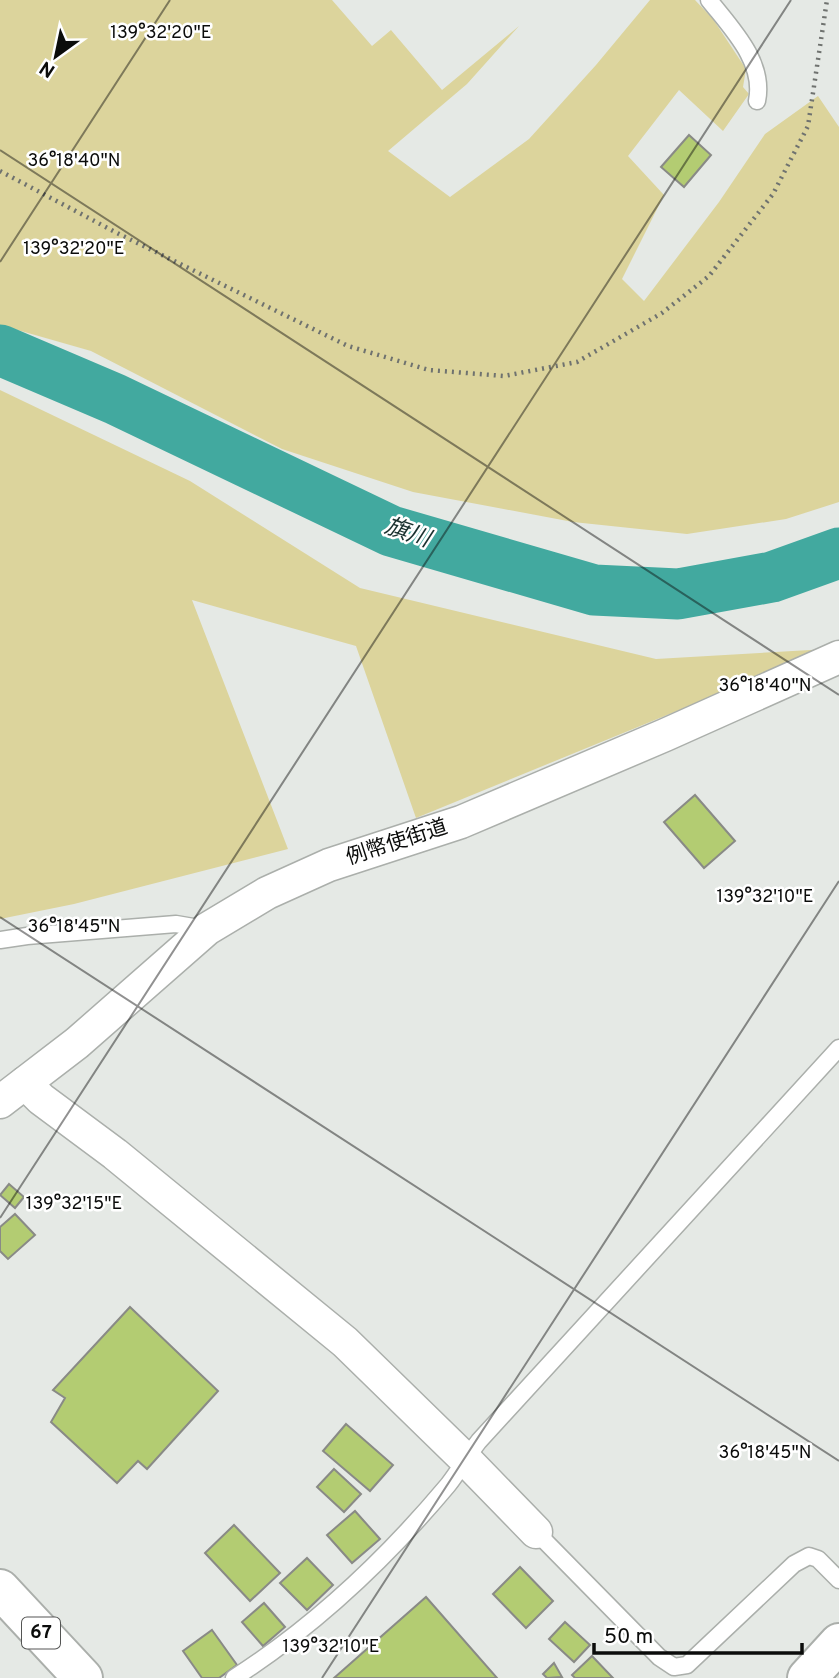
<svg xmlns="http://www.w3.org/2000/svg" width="839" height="1678" font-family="Overpass,'Noto Sans JP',sans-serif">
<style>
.green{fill:#dcd49c}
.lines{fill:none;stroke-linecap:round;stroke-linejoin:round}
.river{stroke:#42a99f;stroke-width:51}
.building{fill:#b3cc72;stroke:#898a86;stroke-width:2}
.lane-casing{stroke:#abafab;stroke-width:19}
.street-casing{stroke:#abafab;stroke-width:35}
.secondary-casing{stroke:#abafab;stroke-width:42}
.primary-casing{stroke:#abafab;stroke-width:42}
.path{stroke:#6f726f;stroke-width:4.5;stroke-dasharray:2 5;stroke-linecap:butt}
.lane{stroke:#fff;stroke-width:16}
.street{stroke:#fff;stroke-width:32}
.secondary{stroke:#fff;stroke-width:38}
.primary{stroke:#fff;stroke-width:38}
.ticks{fill:none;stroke:#0b0c0b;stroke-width:2;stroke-opacity:0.45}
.labels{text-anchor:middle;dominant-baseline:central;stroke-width:5;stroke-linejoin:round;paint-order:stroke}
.shield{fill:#fff;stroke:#545554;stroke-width:2}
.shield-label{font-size:19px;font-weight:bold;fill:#0b0c0b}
.street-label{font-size:21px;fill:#0b0c0b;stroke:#fff}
.water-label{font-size:23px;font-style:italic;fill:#1a312f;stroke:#fff}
.ticks-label{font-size:18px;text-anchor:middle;fill:#0b0c0b;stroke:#fff;stroke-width:5;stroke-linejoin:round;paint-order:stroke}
</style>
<rect width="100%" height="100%" fill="#e5e9e5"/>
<g class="green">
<path d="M0,0H332L372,46L391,30L442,90L519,26L467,84L388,151L450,197L529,139L596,65L650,0H695L713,19L746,69L743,87L749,94L723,131L679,90L628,156L664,195L622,279L644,301L719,202L765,134L818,96L839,127V502L786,519L687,534L573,522L413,492L282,449L91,351L0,325Z"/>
<path d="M0,390L190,481L360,588L656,659L828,649L416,818L356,646L192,600L288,849L74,904L0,919Z"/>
</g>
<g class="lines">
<path class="river" d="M0,350L115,399L391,531L594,590L678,594L772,577L839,553"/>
</g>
<g class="building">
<path d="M689,135L711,155L684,187L661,167Z"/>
<path d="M695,795L735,841L704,868L664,822Z"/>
<path d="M9,1184L24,1197L15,1208L0,1195Z"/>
<path d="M15,1214L35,1235L8,1259L0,1251V1227Z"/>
<path d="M130,1307L218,1391L147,1469L138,1461L117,1483L51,1422L65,1398L53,1390Z"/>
<path d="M346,1424L393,1465L370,1491L323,1451Z"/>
<path d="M334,1469L361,1494L344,1512L317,1487Z"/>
<path d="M355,1511L380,1539L352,1563L327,1535Z"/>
<path d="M234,1525L280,1573L250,1601L205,1553Z"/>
<path d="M307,1558L333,1585L307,1610L280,1583Z"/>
<path d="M520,1567L553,1601L526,1628L493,1594Z"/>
<path d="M426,1597L497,1678H334Z"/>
<path d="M264,1603L285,1627L263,1646L242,1622Z"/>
<path d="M565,1622L590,1645L574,1662L549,1639Z"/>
<path d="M212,1630L237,1665L219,1678H202L183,1651Z"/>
<path d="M592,1656L613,1678H575L572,1675Z"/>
<path d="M554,1663L562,1677L547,1678L543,1674Z"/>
</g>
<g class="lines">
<g class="lane-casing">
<g id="lane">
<path d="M709,0C732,29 765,62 757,101"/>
<path d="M0,940L27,936L176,924L205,929"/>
<path d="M536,1532L659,1657L674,1667L687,1665L794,1564L809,1556L818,1559L839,1580"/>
<path d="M234,1678C315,1626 386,1559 448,1485C459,1471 468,1455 479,1441L839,1048"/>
</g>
</g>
<g class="street-casing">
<g id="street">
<path d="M25,1083L41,1099L115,1154L345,1342L465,1459L536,1532"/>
<path d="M0,1102L77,1043L207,929L267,893L329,865L461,822L665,735L839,657"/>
</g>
</g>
<g class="secondary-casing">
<path id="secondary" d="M807,1678L839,1643"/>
</g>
<g class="primary-casing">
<path id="primary" d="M0,1589L83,1678"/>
</g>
<path class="path" d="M0,171L117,233L348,346L429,370L504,376L577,362L662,313L709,276L773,194L808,126L827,0"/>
<use href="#lane" class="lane"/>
<use href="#street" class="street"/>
<use href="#secondary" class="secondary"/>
<use href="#primary" class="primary"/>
</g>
<path class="ticks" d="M0,150L839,695M0,262L170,0M0,917L839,1461M0,1218L791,0M322,1678L839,881"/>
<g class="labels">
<rect class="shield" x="22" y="1617.5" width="38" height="31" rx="5"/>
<g class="shield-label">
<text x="41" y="1633">67</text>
</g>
<g class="street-label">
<text transform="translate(397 843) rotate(-18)">例幣使街道</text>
</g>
<g class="water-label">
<text transform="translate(407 534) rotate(19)">旗川</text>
</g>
</g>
<g class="ticks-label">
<text x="161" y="38">139°32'20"E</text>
<text x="74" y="166">36°18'40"N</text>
<text x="74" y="254">139°32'20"E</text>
<text x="765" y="691">36°18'40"N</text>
<text x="765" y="902">139°32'10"E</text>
<text x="74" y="932">36°18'45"N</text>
<text x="74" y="1209">139°32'15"E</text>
<text x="765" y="1458">36°18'45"N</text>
<text x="331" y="1652">139°32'10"E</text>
</g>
<g transform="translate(56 56) rotate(213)" stroke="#ffffff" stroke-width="5" paint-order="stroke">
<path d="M0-5L12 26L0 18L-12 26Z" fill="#0b0c0b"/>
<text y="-10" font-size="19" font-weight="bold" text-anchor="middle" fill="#0b0c0b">N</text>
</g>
<path d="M594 1643v10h208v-10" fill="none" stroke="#0b0c0b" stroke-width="3.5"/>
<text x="604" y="1643" font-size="21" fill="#0b0c0b" stroke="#ffffff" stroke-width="5" paint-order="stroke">50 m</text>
</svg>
